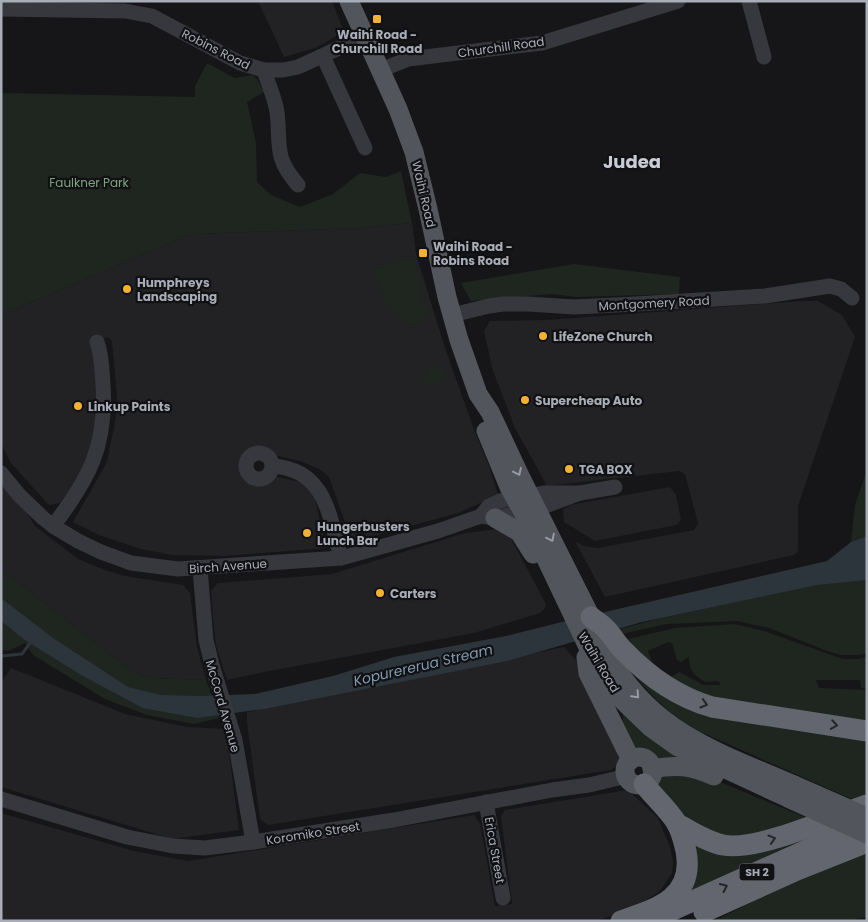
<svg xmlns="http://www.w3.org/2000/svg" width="868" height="922" font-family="Poppins,sans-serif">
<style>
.built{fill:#222225}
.green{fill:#1e261f;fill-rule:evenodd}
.water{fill:#2c353c}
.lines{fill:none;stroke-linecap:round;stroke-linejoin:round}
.stream{stroke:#2c353c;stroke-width:3}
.minor{stroke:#37383d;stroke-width:15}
.major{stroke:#53555c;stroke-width:19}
.highway{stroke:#63666e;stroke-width:21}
.major-bridge{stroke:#53555c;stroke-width:19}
.oneway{stroke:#979ba6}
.oneway2{stroke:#26262a}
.poi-dot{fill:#f2b134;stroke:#111113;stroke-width:2}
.labels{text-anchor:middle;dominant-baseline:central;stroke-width:4.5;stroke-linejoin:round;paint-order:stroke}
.shield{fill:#111113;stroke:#7b7e86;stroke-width:1}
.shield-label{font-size:11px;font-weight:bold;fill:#a8adb8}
.poi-label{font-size:12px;font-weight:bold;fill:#a8adb8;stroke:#111113;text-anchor:start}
.street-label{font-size:12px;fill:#a8adb8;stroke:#111113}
.park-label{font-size:12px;fill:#7fa381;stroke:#111113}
.water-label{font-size:14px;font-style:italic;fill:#7f9bb3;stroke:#111113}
.district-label{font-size:18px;font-weight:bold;fill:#c9ccd4;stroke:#111113}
</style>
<rect width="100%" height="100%" fill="#161618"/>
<g class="built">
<path d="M258,1H332L344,32L315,48L284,57Z"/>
<path d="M412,223L416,254L444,345L475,432L489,466L498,495L458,513L352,542L329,477L321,470L303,462L259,451L248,461L249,470L304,483L313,489L326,548L226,556L172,555L141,549L99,535L73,522L107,462L118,407L112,341L108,337L96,342L100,401L86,467L60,503L49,505L11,463L1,443V315L191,234L360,228Z"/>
<path d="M802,301H818L842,315L855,337L798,506V551L794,555L605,597L575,541L584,546L598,548L694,530L698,523L685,474L679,471L547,486L515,428L493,371L484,331L490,321L547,320Z"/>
<path d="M1,479L24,508L35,526L78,559L105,570L125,576L183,585L190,593L197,647L206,680L150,678L132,671L1,569Z"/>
<path d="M670,487L676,495L681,520L676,525L595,541L564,522L563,510L570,505Z"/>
<path d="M498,529L508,533L546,604L544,610L540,613L474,633L264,672L227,680L216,645L213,619L211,591L218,583L332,574L465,533Z"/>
<path d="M564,647L576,660L618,752L624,761L611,770L268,825L260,819L247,723V712Z"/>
<path d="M11,668L125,714L187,727L226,729L239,830L172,839L1,787V687L3,680Z"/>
<path d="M628,790L658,818L670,847L673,862L672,873L660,891L636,907L597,921H1V813L134,851L188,861L474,815L480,823L495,906L512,904L501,816L505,810Z"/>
</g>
<g class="green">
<path d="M207,63L235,78L253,75L257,79L264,92L247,102L256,143L257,182L271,195L300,207L333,194L360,173L386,177L401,171L412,223L360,228L191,234L1,315V93L195,97V86Z"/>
<path d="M409,259L416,261L422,294L420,301L426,305L429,315L418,325H406L385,303L373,268Z"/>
<path d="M574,264L680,277L679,294L576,297L552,294L471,301L461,283Z"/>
<path d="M440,365L446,380L437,383L420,384L429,367Z"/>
<path d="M867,470V536L851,542L855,505Z"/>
<path d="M1,569L132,671L150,678L206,680L220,718L194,724L147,715L105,699L33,655L25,643L8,651L1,650Z"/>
<path d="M867,580V653L858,655H841L827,651L769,628L737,621L667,624L621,634L617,630L661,618L820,584Z"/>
<path d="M734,624L764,631L843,659H858L867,657V689L861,688L860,680H816L819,688L867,690V724C829,718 791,712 753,707C732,703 711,703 690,694C667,684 635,657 618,638L624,640L675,628ZM668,642L672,643L677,660L681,662L689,657C690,672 693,674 705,682L718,681L721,685H704L679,672L669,678L654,667L648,651Z"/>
<path d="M625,662L673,696L867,737V800L861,803L694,729C666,712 644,689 625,662Z"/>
<path d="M624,713L693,763L659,760C651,749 644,748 631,749L622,722Z"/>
<path d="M661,773L715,780L809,819L737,841L691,824L658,786V778Z"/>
<path d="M830,829L693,890L688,891V835L706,845Z"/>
<path d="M867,850V917L848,921H714L770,893Z"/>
</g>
<path class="water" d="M867,536V580L817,585L642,622L507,661L264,709L197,718L143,708L81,675L25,640L1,621V598L53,638L128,687L161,695L199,696L255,694L333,676L394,657L506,636L570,620L827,561L851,542Z"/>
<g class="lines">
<path class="stream" d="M1,656L22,654L30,643"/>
<g class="minor">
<path d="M749,1L764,57"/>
<path d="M1,9L125,11L152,16L240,63L264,70H283L298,67L365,36"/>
<path d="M323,56L365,148"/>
<path d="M264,70C268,84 275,98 277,112C281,146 273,156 298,185"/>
<path d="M381,70L408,59L542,43L678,1"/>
<path d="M452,315L489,306L503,304H528L574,307L636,304L765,296L830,286L841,289L852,298"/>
<circle cx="259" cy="466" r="13"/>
<path d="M273,466C326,470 329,515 341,558"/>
<path d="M1,473L19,495L43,518L53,526L78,541L101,552L131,563L178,569L341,558L438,531L481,516L495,518L537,509L580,493"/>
<path d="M481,516L489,506L500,501L545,493H580L615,487"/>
<path d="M53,526C89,479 107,446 103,384C102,370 102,356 97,342"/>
<path d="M200,569L206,640L212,665L235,740L253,842"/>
<path d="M1,799L127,837L173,846L205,848L253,842L394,820L552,790L589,785L627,776"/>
<path d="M486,802L503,898"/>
</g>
<g class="major">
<path d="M349,1L398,109L414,152L428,209L447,297L459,340L478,394L490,412L521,478L617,669C661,736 723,754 794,785"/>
<path d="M486,431L509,487L528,521L587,645L605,676L621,699L650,727L678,747L788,798"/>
<path d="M495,518L519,532L533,554"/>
<path d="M586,657L588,673L631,760"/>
<circle cx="639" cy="771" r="14"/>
<path d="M652,769C677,764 691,766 714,776"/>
</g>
<g class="highway">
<path d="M591,617C596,621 602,624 606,629C612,635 616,643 623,650C648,676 677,697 712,707L867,731"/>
<path d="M677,824C691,831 707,842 723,845C756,852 833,817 867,805"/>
<path d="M704,912L797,870L867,842"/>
<path d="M621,921C656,909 695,898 686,851C684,842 681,830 676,822C667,808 654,797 644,784"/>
<path d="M648,921L838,836L867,825"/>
</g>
<g class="major-bridge">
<path d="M794,785L867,817"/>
<path d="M788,798L867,834"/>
</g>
</g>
<defs><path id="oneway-chevron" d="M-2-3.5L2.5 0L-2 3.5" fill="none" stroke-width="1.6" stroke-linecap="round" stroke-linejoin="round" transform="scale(1.25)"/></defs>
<g class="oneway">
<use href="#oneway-chevron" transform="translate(518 472) rotate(65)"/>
<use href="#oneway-chevron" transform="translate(551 538) rotate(64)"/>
<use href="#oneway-chevron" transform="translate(636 695) rotate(47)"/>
</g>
<g class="oneway2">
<use href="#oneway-chevron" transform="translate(704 704) rotate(17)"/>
<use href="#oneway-chevron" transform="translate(834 725) rotate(9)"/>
<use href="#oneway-chevron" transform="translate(772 839) rotate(-17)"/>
<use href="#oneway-chevron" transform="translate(724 887) rotate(-25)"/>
</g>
<g class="poi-dot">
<rect x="372" y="14" width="10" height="10" rx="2.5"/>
<rect x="418" y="248" width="10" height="10" rx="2.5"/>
<circle cx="127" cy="289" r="5"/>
<circle cx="543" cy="336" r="5"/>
<circle cx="525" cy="400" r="5"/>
<circle cx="78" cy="406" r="5"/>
<circle cx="569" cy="469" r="5"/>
<circle cx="307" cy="533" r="5"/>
<circle cx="380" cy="593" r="5"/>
</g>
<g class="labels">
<rect class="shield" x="739.5" y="863.5" width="35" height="17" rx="4"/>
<g class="shield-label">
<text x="757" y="872">SH 2</text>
</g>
<g class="poi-label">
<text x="377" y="34" text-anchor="middle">Waihi Road -<tspan x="377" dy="14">Churchill Road</tspan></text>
<text x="433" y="246">Waihi Road -<tspan x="433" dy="14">Robins Road</tspan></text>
<text x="137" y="282">Humphreys<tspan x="137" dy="14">Landscaping</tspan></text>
<text x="553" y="336">LifeZone Church</text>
<text x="535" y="400">Supercheap Auto</text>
<text x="88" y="406">Linkup Paints</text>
<text x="579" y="469">TGA BOX</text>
<text x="317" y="526">Hungerbusters<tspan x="317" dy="14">Lunch Bar</tspan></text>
<text x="390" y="593">Carters</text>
</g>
<g class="street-label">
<text transform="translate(501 47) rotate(-8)">Churchill Road</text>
<text transform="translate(216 49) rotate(27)">Robins Road</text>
<text transform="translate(424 194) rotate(77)">Waihi Road</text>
<text transform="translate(654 303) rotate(-3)">Montgomery Road</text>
<text transform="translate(228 566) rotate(-4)">Birch Avenue</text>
<text transform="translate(599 662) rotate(59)">Waihi Road</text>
<text transform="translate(223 706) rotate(74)">McCord Avenue</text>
<text transform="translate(313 833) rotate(-9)">Koromiko Street</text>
<text transform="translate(495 850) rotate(80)">Erica Street</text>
</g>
<g class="park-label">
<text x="89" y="182">Faulkner Park</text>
</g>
<g class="water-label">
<text transform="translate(423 665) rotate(-13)">Kopurererua Stream</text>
</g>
<g class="district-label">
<text x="632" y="161">Judea</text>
</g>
</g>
<rect width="868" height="922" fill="none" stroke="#a8adb8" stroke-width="5"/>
</svg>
